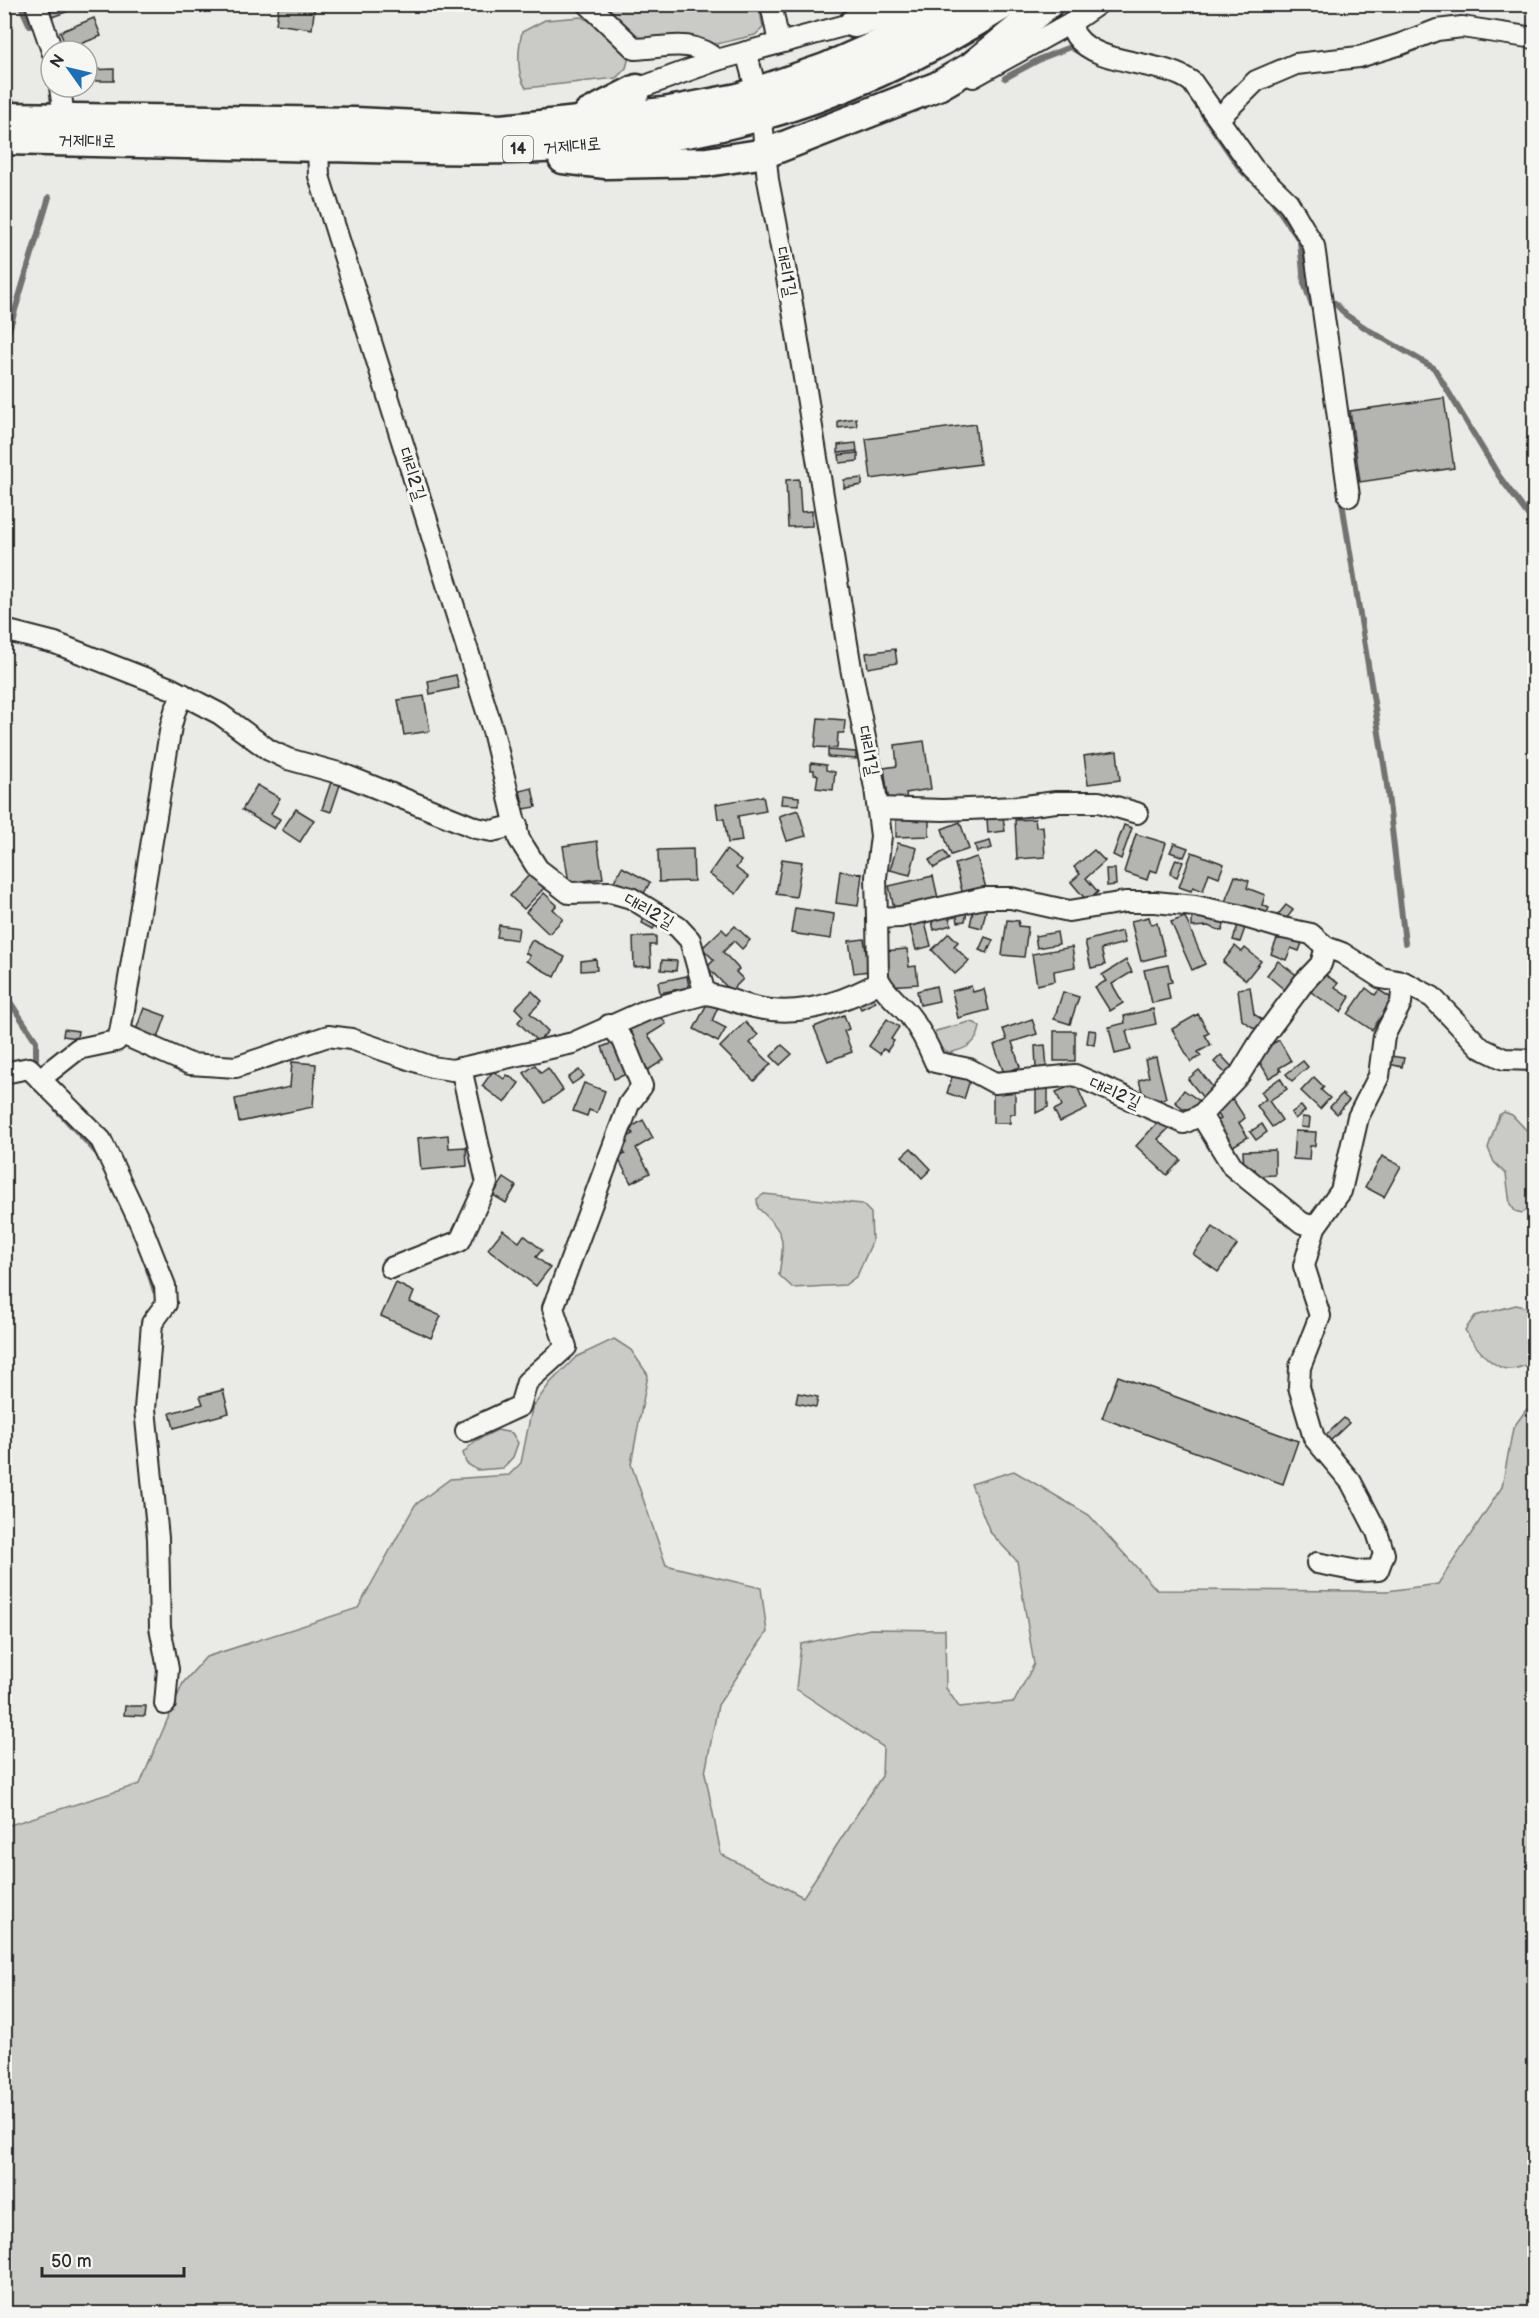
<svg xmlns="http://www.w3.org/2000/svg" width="1539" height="2318" font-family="'Balsamiq Sans','Poor Story',sans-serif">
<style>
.green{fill:#cacac7;stroke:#7a7a79;stroke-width:1.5}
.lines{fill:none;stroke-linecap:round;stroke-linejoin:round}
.stream{stroke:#727270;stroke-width:6}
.building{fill:#b4b4b1;stroke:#2b2b2b;stroke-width:1.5}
.minor-casing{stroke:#2b2b2b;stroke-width:24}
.highway-casing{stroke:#2b2b2b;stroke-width:33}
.minor{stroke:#f6f6f2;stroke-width:20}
.highway{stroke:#f6f6f2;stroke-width:28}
.labels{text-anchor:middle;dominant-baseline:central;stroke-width:6;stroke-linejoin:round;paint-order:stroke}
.shield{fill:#f6f6f2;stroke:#686867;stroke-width:1.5}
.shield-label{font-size:16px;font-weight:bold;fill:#2b2b2b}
.street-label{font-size:18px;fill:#2b2b2b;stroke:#f6f6f2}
</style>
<rect width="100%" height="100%" fill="#eaeae6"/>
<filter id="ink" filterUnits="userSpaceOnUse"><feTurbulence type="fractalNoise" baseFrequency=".0167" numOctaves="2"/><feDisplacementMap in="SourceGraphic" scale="12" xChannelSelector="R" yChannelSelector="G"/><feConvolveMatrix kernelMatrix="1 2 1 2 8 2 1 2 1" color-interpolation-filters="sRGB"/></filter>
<g filter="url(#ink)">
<g class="green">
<path d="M599,5H759L763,28L755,35L717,44L700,39L638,38Z"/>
<path d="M581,17L592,22L629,57L626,68L616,78L526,88C516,74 518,49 522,32L545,20Z"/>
<path d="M969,1022L975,1023L980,1027C977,1045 965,1049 949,1053L942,1049L933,1036L936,1031Z"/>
<path d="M1504,1112L1512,1115L1534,1138V1205L1522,1213L1515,1211L1510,1204L1506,1174L1494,1162L1488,1148L1499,1115Z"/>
<path d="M764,1194L862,1204L871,1213L872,1242L857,1276L845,1285L793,1288L779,1275C784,1239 787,1234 758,1208L757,1199Z"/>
<path d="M1516,1305L1534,1309V1363C1527,1365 1519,1368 1511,1369C1493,1371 1473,1344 1465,1330L1475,1316Z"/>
<path d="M614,1339L631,1350L648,1375L631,1464L666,1565L761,1588L767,1632L718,1705L705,1773L721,1854L803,1897L882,1776L883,1747L796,1689L801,1644L870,1629L945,1630L946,1688L959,1707L1014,1702L1034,1664L1017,1561L990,1532L971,1484L1014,1471L1089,1515L1157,1590L1387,1591L1438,1584L1502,1487L1513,1428L1534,1399V2313H5L4,1819L10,1825L140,1784L183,1683L206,1657L358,1608L415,1505L450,1479L509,1475L521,1463L532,1408L550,1383L576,1357Z"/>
<path d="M497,1430L512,1433L518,1443L513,1457L503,1468L477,1470L466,1463L463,1453L475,1441Z"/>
</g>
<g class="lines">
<g class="stream">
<path d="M20,4L30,26"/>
<path d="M1005,78L1042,58L1070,47L1091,59"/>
<path d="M1202,113L1241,170L1249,178"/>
<path d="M1270,197L1300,241L1304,283L1314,310"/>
<path d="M1335,303L1346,315L1367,329L1434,368L1499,476L1531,519L1534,521"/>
<path d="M4,347L49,197"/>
<path d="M1341,496L1386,777L1405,943"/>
<path d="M4,944L10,955L8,999L36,1041V1059"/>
<path d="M57,1110L97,1153"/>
<path d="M148,1269L155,1291"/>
</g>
</g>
<g class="building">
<path d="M59,4H73L74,9L52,17L49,8Z"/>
<path d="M279,4H315L312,29L276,24Z"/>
<path d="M94,18L101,36L67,49L60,32Z"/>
<path d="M114,69V81H87V70Z"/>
<path d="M1444,398L1454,468L1360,482L1350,411Z"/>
<path d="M856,418L857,426L838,428V421Z"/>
<path d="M975,424L980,464L871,479L866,439Z"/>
<path d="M856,443L857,451L838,453V445Z"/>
<path d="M858,453V461L840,463L839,455Z"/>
<path d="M862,478V485L844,488V480Z"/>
<path d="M799,479L801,512L812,511V526L788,527L786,480Z"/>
<path d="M895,649L897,663L868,668L866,653Z"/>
<path d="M456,675L459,688L430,694L428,681Z"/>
<path d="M424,696L430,731L404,735L398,700Z"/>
<path d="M818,718L845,720L844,733H838L837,748L815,747Z"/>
<path d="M924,741L931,789L906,793L907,801L889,803L884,768L897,766L895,745Z"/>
<path d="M828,750L856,752V759L828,757Z"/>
<path d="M1117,751L1120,780L1088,784L1084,756Z"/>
<path d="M811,763L826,765V770L835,772L833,790L816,788L818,775L814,774V770H811Z"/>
<path d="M332,779L341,782L331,812L322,809Z"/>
<path d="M257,785L280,798L271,814L280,819L274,829L242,810Z"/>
<path d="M532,788L536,807L524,809L520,791Z"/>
<path d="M782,795L799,797V805L781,804Z"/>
<path d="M763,796L766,811L738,816L742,841L728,843L724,819H718L716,804Z"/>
<path d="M296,809L314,820L300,842L282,830Z"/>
<path d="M798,810L806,836L787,841L779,816Z"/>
<path d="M1003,817L1005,831L988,833L987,819Z"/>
<path d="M929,818V836L896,837V819Z"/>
<path d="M1035,819L1036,827L1043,826L1045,857L1017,859L1015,820Z"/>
<path d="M960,822L969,849L951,855L942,829Z"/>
<path d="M1124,825L1132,828L1121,859L1113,855Z"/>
<path d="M1136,834L1166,843L1157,872L1150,870L1147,880L1124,872Z"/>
<path d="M597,841L603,878L569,883L563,846Z"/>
<path d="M990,841L992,848L977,852L975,845Z"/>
<path d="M898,843L917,848L910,875L890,870Z"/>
<path d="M1174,843L1188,848L1184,857L1170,852Z"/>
<path d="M693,849L694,881L659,882L658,850Z"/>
<path d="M726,850L741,861L736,868L748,877L736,894L709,874Z"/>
<path d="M1094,850L1105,861L1086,878L1098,892L1087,901L1071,882L1080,874L1074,867Z"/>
<path d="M944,851L949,859L934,868L929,860Z"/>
<path d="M1192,852L1224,864L1219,877L1209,873L1203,891L1193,887L1191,891L1179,887Z"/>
<path d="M977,857L986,888L963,895L955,864Z"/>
<path d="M782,859L802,862L796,897L776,894Z"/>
<path d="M1176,859L1183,862L1177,877L1170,874Z"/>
<path d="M622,867L650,882L642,897L614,881Z"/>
<path d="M1106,869H1115L1116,885L1107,886Z"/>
<path d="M840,871L862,874L858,906L836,903Z"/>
<path d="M530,874L544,888L524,909L510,896Z"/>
<path d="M933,876L938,898L894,908L889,886Z"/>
<path d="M1235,876L1249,881L1247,888L1265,895L1262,905L1269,908L1265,917L1225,902Z"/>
<path d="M544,893L557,905L553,909L563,919L549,934L526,912Z"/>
<path d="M1286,905L1293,910L1284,922L1277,916Z"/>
<path d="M968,907L965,921L958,922L956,910Z"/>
<path d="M974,907L986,910L982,928L970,925Z"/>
<path d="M795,908L834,914L831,939L791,933Z"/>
<path d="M948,912L951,925L934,930L931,916Z"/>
<path d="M645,916L657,922L653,929L642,923Z"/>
<path d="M1208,916L1225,922L1222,931L1208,926L1192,927V917Z"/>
<path d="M1149,917L1151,924L1157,923L1165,955L1141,961L1131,921Z"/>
<path d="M1185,917L1205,964L1192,970L1171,922Z"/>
<path d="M924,919L931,946L916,950L909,923Z"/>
<path d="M1007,920L1019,921L1018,926L1028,927L1024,957L1002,955Z"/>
<path d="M499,925L519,928L517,940L497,937Z"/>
<path d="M1238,925L1245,928L1240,942L1233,940Z"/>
<path d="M735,926L750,940L742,949L734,941L723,952L739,969L736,972L743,979L731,991L707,967L714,960L702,948L722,929L727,934Z"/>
<path d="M1122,931L1125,943L1101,949L1105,965L1091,968L1085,941Z"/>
<path d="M1057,932L1059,944L1037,948L1035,936Z"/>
<path d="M949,933L958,942L954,946L969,961L955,974L932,950Z"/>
<path d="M656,936V945H650L651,966L634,967L633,937Z"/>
<path d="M985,937L993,940L987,953L979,950Z"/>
<path d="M864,939L869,971L854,973L849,941Z"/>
<path d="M1277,939H1291L1302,943L1299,951L1291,948L1286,960L1271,954Z"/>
<path d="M532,940L565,957L555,977L526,961L530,956L525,953Z"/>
<path d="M1235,946L1242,952L1245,948L1261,961L1246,980L1223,962Z"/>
<path d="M1072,947L1075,967L1054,971L1055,981L1037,985L1032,954Z"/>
<path d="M907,949L909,967L916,966L918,984L887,986L884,951Z"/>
<path d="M596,959L597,970L581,971V961Z"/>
<path d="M662,960L677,961L676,971L661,970Z"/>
<path d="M1126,960L1132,972L1112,984L1123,1003L1110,1011L1095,987L1106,981L1102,975Z"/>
<path d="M1278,961L1299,977L1287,992L1267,975Z"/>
<path d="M1168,965L1172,982L1167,983L1170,999L1152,1003L1144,970Z"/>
<path d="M1324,974L1338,983L1335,987L1350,997L1341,1012L1311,992Z"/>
<path d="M687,976L689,987L660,993L658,982Z"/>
<path d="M936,986L939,1001L920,1005L917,991Z"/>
<path d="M971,986L973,992L984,989L989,1010L958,1018L952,991Z"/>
<path d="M1250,987L1254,1014L1264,1021L1257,1030L1242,1020L1238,989Z"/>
<path d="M1366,988L1375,995L1379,990L1393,999L1372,1030L1348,1014Z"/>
<path d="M532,991L542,1001L530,1013L548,1031L538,1042L518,1022L523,1016L515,1008Z"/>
<path d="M1063,992L1079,997L1070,1024L1054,1019Z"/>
<path d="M872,994L876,1002L861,1009L857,1001Z"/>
<path d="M708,1002L718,1007L712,1021L726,1028L718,1042L694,1029Z"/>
<path d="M144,1008L166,1016L158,1038L136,1030Z"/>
<path d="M1153,1009L1156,1024L1126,1031L1131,1050L1115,1054L1109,1027L1125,1023L1124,1016Z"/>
<path d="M658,1011L666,1024L648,1035L664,1060L648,1070L624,1033Z"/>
<path d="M1198,1014L1209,1033L1205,1035L1211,1045L1198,1052L1201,1056L1191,1062L1172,1029Z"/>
<path d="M844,1015L849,1029L844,1031L852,1052L828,1061L814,1027Z"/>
<path d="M887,1019L899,1027L891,1039L894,1041L887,1051L883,1049L880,1054L869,1046Z"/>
<path d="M1032,1019L1037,1034L1012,1042L1020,1067L1004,1073L994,1045L1007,1040L1003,1029Z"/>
<path d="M745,1022L758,1035L750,1043L771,1064L754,1081L720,1047Z"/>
<path d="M64,1029L78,1031L77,1038L63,1036Z"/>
<path d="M1089,1030L1096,1031L1094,1045L1087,1043Z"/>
<rect x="1054" y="1031" width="21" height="30"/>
<path d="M1279,1040L1291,1061L1279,1068L1281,1071L1269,1078L1258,1059L1263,1049Z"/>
<path d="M617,1041L629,1073L614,1079L602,1047Z"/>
<path d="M782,1045L792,1054L780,1065L771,1056Z"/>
<path d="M1045,1045L1047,1068L1036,1069L1035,1046Z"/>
<path d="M1221,1055L1232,1067L1226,1074L1214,1062Z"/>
<path d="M1390,1056L1404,1058L1402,1067L1389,1064Z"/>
<path d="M1156,1057L1166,1098L1145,1103L1139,1080L1149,1077L1145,1060Z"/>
<path d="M1303,1061L1308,1067L1292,1081L1286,1074Z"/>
<path d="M292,1062L316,1064L313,1107L239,1122L235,1099L290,1087Z"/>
<path d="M535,1065L541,1073L548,1068L563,1090L545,1103L524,1073Z"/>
<path d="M579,1070L584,1076L572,1084L568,1078Z"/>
<path d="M1199,1070L1215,1090L1204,1099L1188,1079Z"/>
<path d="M493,1071L504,1079L507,1075L519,1083L505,1103L482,1086Z"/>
<path d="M953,1074L970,1080L964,1099L947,1093Z"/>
<path d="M1314,1077L1324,1087L1321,1090L1330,1098L1320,1109L1301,1091Z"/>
<path d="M1280,1078L1287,1089L1269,1101L1282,1120L1272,1127L1257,1106L1266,1099L1261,1092Z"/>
<path d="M584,1083L605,1091L597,1113L589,1110L587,1116L573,1111Z"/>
<path d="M1076,1084L1087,1109L1060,1122L1054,1110L1062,1106L1056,1092Z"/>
<path d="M1036,1086H1048V1107L1036,1113Z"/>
<path d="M1184,1090L1201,1102L1197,1108L1184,1109L1175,1102Z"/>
<path d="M993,1092H1015V1114H1010V1123H993Z"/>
<path d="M1342,1094L1349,1100L1337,1114L1330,1107Z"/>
<path d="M1232,1098L1245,1118L1239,1123L1248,1137L1230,1148L1214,1123L1221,1119L1215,1109Z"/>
<path d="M1301,1106L1305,1111L1295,1119L1291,1113Z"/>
<path d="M1302,1117L1310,1118L1309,1128L1301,1127Z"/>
<path d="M643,1120L653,1138L636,1148L650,1173L631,1183L618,1158L625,1154L621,1146L627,1143L624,1139L633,1134L630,1128Z"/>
<path d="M1160,1120L1169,1128L1158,1139L1181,1160L1167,1175L1136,1146Z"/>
<path d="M1262,1124L1267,1132L1256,1140L1250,1132Z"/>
<path d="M1295,1131L1316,1132L1315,1146H1310L1309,1160L1293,1159Z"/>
<path d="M448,1135L449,1148L466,1147L467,1166L421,1170L418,1138Z"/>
<path d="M911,1148L931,1169L922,1178L902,1156Z"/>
<path d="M1275,1150V1175L1255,1176V1169L1244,1170L1243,1151Z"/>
<path d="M1382,1156L1401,1166L1384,1197L1365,1187Z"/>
<path d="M504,1178L516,1186L506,1203L493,1195Z"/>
<path d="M1213,1227L1237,1245L1218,1272L1193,1254Z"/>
<path d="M503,1230L519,1242L524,1235L542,1250L536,1257L550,1268L536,1286L488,1249Z"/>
<path d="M396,1283L414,1292L410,1302L441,1316L431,1338L381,1316Z"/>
<path d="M1118,1376L1298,1441L1283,1484L1102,1418Z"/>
<path d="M223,1390L229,1413L174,1428L170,1413L203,1404L200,1396Z"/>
<path d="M798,1393L818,1397L816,1407L796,1403Z"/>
<path d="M1344,1418L1349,1423L1329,1442L1324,1437Z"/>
<path d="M125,1706H146L145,1716L124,1715Z"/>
</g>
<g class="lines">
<g class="minor-casing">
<g id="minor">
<path d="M36,4L52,51"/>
<path d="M588,4L635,49C666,48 690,37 717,60"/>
<path d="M771,4L779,43"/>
<path d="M1072,22C1073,26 1073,32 1076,36C1098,67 1161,59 1192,82L1253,168L1288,202L1314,246L1349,496"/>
<path d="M746,52L753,78"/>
<path d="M973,77L1072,22L1098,4"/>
<path d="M60,87L64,118"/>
<path d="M637,89L717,60L854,23"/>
<path d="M1219,118L1256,81L1296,64L1359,57L1401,44L1437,30L1462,27L1534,38"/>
<path d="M763,130L768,180L792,304L851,668L875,788L881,836L876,877L877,918L900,917L984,898H1011L1069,911L1125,902H1155L1195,906L1238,915L1278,927L1311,934L1326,947L1342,953L1381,978L1403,982L1432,997L1481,1048L1504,1059L1534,1060"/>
<path d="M318,147L319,176L493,731L519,839L538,869L569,893L610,892L631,898L678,927L690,940L705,994C723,996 737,1003 754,1007C798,1018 842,1003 880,982C889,997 899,1003 909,1015C921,1030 928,1045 935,1062L969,1069L995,1083L1075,1075L1184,1123L1201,1115L1240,1074L1261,1040L1304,982L1321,964L1326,947"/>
<path d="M4,630L55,643L170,688L220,714L269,750L288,759L342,774L476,828L492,831L517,825"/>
<path d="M878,808L943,810L1017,807L1056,802H1099L1137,813"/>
<path d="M877,918L878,978L880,982"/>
<path d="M120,1033L190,1064L236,1067L328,1036L351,1039L432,1067L452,1070L573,1043L647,1010L705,994"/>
<path d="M4,1073L29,1068L101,1140L141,1225L165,1286L166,1304L152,1323L145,1409L158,1538L160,1627L168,1669L165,1704"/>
<path d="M40,1079L78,1049L116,1041L120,1033L171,726L175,711L183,694"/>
<path d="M1201,1115L1233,1167L1302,1223L1315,1227"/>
<path d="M391,1268L460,1241L487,1183L461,1068"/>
<path d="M466,1431L520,1406L527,1382L566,1347L553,1308L629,1104L642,1086L623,1040L609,1025"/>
<path d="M1317,1563L1358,1571L1378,1570L1384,1554L1377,1532L1351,1482L1314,1438L1299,1387L1300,1367L1320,1316L1304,1266L1315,1227L1341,1191L1358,1117L1379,1076L1384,1036L1401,1003L1403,982"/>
</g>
</g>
<g class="highway-casing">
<g id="highway">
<path d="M854,23L916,4"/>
<path d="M588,114L637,89"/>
<path d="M4,117L355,122L501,129L664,112L738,98L825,68L932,21L959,4"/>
<path d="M4,140C111,142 218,144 325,147C442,150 559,154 675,135C792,116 905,67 1005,4"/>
<path d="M563,159L606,164L707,162L766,153L938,86L971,67L1048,4"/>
</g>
</g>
<use href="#minor" class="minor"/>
<use href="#highway" class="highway"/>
</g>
</g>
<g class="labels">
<rect class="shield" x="503" y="136" width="30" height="26" rx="4.5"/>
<g class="shield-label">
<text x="518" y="149">14</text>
</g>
<g class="street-label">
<text transform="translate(87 141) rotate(1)">거제대로</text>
<text transform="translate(572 146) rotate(-5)">거제대로</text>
<text transform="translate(786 272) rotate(79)">대리1길</text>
<text transform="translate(412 474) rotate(72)">대리2길</text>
<text transform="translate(868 751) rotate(79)">대리1길</text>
<text transform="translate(649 911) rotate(29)">대리2길</text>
<text transform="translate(1115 1093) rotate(24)">대리2길</text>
</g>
</g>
<rect width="1539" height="2318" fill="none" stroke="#f6f6f2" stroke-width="24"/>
<rect x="12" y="12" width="1515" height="2294" fill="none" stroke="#2b2b2b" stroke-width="2" filter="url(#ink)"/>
<g transform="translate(69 69) rotate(304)"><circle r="28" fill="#f6f6f2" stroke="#a5a5a2" stroke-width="1.5"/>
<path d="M0-4.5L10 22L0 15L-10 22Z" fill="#1f6fb2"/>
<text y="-9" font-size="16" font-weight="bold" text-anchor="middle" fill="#2b2b2b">N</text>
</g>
<path d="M42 2267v9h142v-9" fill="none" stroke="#2b2b2b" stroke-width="3"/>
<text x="51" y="2267" font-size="18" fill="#2b2b2b" stroke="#f6f6f2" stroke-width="4.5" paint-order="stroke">50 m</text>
</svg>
